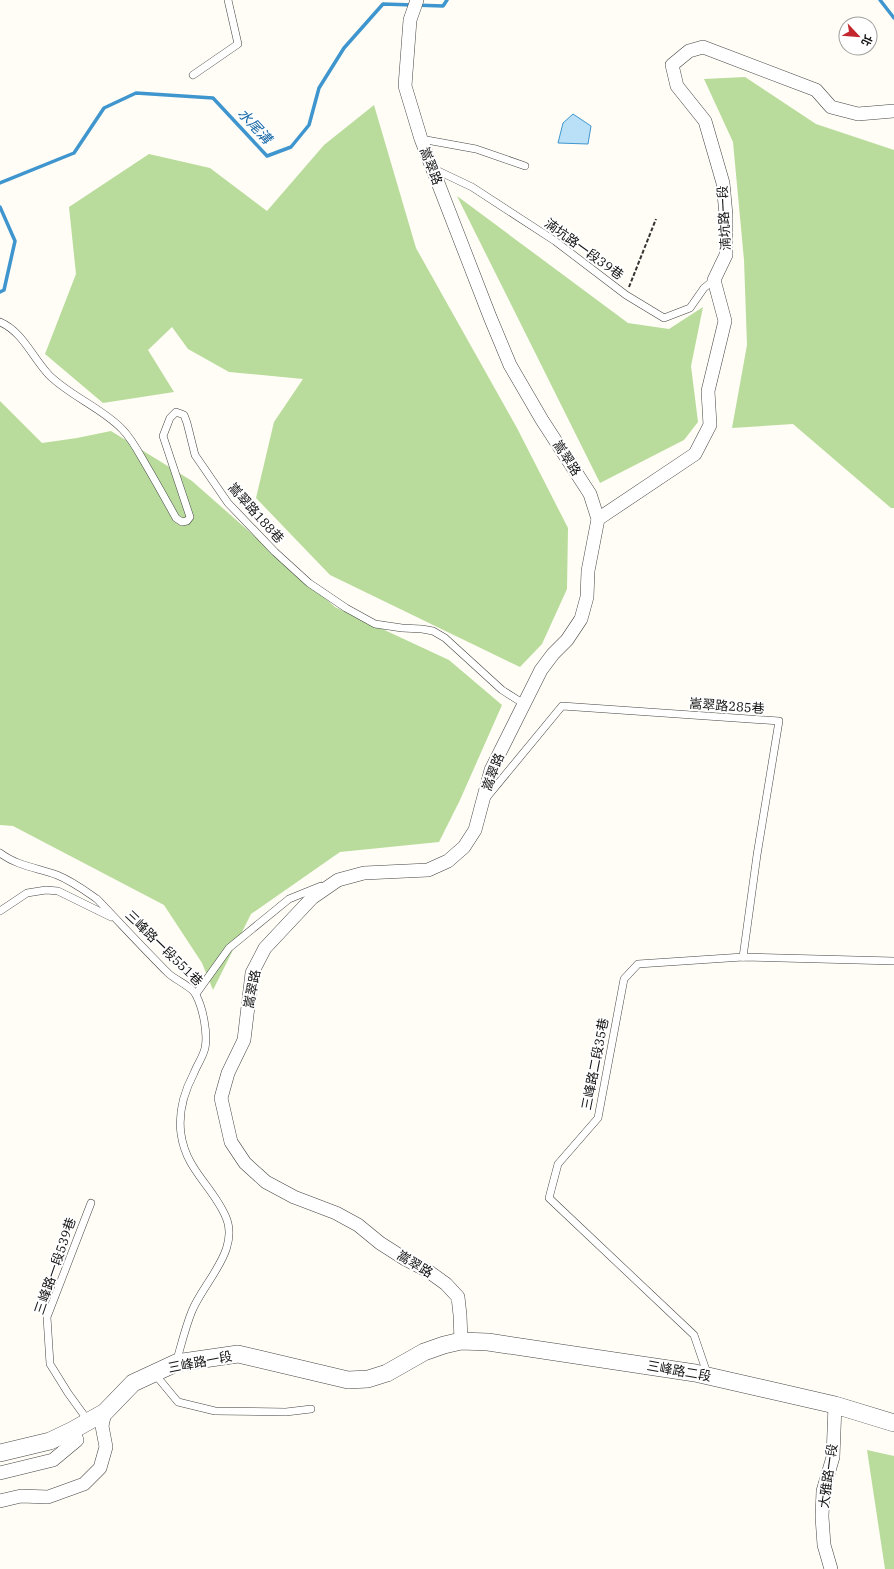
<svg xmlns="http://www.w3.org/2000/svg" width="894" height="1569" font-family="'IBM Plex Serif','Noto Sans TC',serif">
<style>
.forest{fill:#b9dc9c}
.water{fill:#b9e0f7;stroke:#3f96cf}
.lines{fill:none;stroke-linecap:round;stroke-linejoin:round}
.stream{stroke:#3f96cf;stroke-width:3.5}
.service-casing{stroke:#444;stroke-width:8}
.minor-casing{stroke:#444;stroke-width:14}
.tertiary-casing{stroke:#444;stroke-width:18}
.path{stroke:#333;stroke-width:2;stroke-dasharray:4 2;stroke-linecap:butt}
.service{stroke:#fff;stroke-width:7}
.minor{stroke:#fff;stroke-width:13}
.tertiary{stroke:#fff;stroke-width:17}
.labels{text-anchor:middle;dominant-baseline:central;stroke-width:4;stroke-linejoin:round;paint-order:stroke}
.street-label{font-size:13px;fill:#111;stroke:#fff}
.water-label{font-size:14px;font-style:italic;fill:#1768a6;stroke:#fff}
</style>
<rect width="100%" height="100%" fill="#fffdf5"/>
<g class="forest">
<path d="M745,77L816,124L894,150V508H891L793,424L732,428L747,345L744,260L733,142L704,79Z"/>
<path d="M374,105L416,248L517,428L568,528L567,589L542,644L520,667L330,575L256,498L274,422L303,379L229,372L188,349L172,327L148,350L174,392L103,403L45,354L76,274L69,207L149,154L210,168L267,211L324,145Z"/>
<path d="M457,196L628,323L669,329L703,307L691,366L698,422L684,440L600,483Z"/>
<path d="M0,401L42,443L77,438L111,431L192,481L335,607L449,660L502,705L460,800L439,842L340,852L251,914L213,990L202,963L164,905L13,826L0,825Z"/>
<path d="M867,1450L894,1456V1569H885Z"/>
</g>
<path class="water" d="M573,114L591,126L588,144L558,143L563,123Z"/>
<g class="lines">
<g class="stream">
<path d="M880,0L894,18"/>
<path d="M0,183L74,153L104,108L136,93L213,98L267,156L291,147L309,125L319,88L344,48L383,4L443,6L447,0"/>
<path d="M0,207L15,241L4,290L0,292"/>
</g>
<g class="service-casing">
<g id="service">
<path d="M193,75L238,44L228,0"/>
<path d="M421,139L476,149L525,166"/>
<path d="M432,168L472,187L555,241L626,295L664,318L690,308L704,288L714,280"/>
<path d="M0,322C23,332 32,357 49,375C70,396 102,408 122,429C132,439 139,453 146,465C156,482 166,500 176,518L182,522L187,521L190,517L163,436L170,418L176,412L184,415L187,423L195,455L228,503L275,552L309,583L346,608L375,624L402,628L422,629L433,631L445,638L502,690L524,704"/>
<path d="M487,797L562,706L779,721L757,855L743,957"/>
<path d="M0,853C17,866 38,868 57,875C72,881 84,890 97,899C121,924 144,949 168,973C175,980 193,987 196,995C203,1008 208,1034 205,1048C203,1057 197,1065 194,1073C184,1092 178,1113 181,1134C186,1169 210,1184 224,1213C243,1248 204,1281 192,1311C185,1328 181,1346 176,1363"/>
<path d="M0,911L27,893L46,890L58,891L111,917"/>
<path d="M196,994L229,948L289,899L321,886"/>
<path d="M154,1373L178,1402L215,1411L286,1412L311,1409"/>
<path d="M708,1376L694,1335L549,1198L558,1164L598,1118L624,979L638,964L743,957L894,961"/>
<path d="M89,1422L68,1393L50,1364L47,1317L91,1203"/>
</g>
</g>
<g class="minor-casing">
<g id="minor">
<path d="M417,0L410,20L405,86L421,139L490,317L510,365L542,420L590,494L598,519L588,571L587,597L581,619L567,640L553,654L541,670L491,770L475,830L464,847L448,861L428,870L364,873L338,880L312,898L265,948L252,973L244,1040L228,1073L221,1098L231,1142L245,1163L266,1182L294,1197L336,1213L358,1225L380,1243L405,1259L428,1271L446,1284L458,1297L460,1315L461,1341"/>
<path d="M598,519L695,454L710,425L708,391L725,321L714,280L726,255V215L723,183L705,121L677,86L672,65L689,51L703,47L816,90L831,107L858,114L894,111"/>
<path d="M0,1473L53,1460L77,1440L73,1430"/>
<path d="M0,1501L21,1496L48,1497L84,1484L100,1468L106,1447L102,1426L105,1412"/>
<path d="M831,1569L824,1545L822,1517L823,1491L833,1457L835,1405"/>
</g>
</g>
<g class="tertiary-casing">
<path id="tertiary" d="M0,1453L50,1441L73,1430L105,1412L133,1383L176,1363L238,1354L348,1380L368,1379L387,1373L424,1352L444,1345L461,1341L488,1342L695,1373L835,1405L894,1423"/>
</g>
<path class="path" d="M629,287L656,219"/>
<use href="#service" class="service"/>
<use href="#minor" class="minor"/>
<use href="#tertiary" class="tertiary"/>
</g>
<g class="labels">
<g class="street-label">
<text transform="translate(431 166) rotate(69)">嵩翠路</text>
<text transform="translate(724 218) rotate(-93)">湳坑路一段</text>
<text transform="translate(584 249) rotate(36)">湳坑路一段39巷</text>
<text transform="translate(567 458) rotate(57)">嵩翠路</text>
<text transform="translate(256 513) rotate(48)">嵩翠路188巷</text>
<text transform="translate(727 706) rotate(4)">嵩翠路285巷</text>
<text transform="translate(493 772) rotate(-69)">嵩翠路</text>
<text transform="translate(164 948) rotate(44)">三峰路一段551巷</text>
<text transform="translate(252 989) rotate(-79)">嵩翠路</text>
<text transform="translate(595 1064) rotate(-79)">三峰路二段35巷</text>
<text transform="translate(415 1264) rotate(31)">嵩翠路</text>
<text transform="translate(55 1266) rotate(-71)">三峰路一段539巷</text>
<text transform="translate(200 1362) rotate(-11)">三峰路一段</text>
<text transform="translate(679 1371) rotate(10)">三峰路二段</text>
<text transform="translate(828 1476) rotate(-82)">大雅路一段</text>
</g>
<g class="water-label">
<text transform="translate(255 126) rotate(47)">水尾溝</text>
</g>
</g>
<g transform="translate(858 36) rotate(116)"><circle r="19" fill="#ffffff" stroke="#a0a0a0"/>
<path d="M0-3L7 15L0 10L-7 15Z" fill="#c4262e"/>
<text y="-6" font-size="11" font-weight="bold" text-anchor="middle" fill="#111111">北</text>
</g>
</svg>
